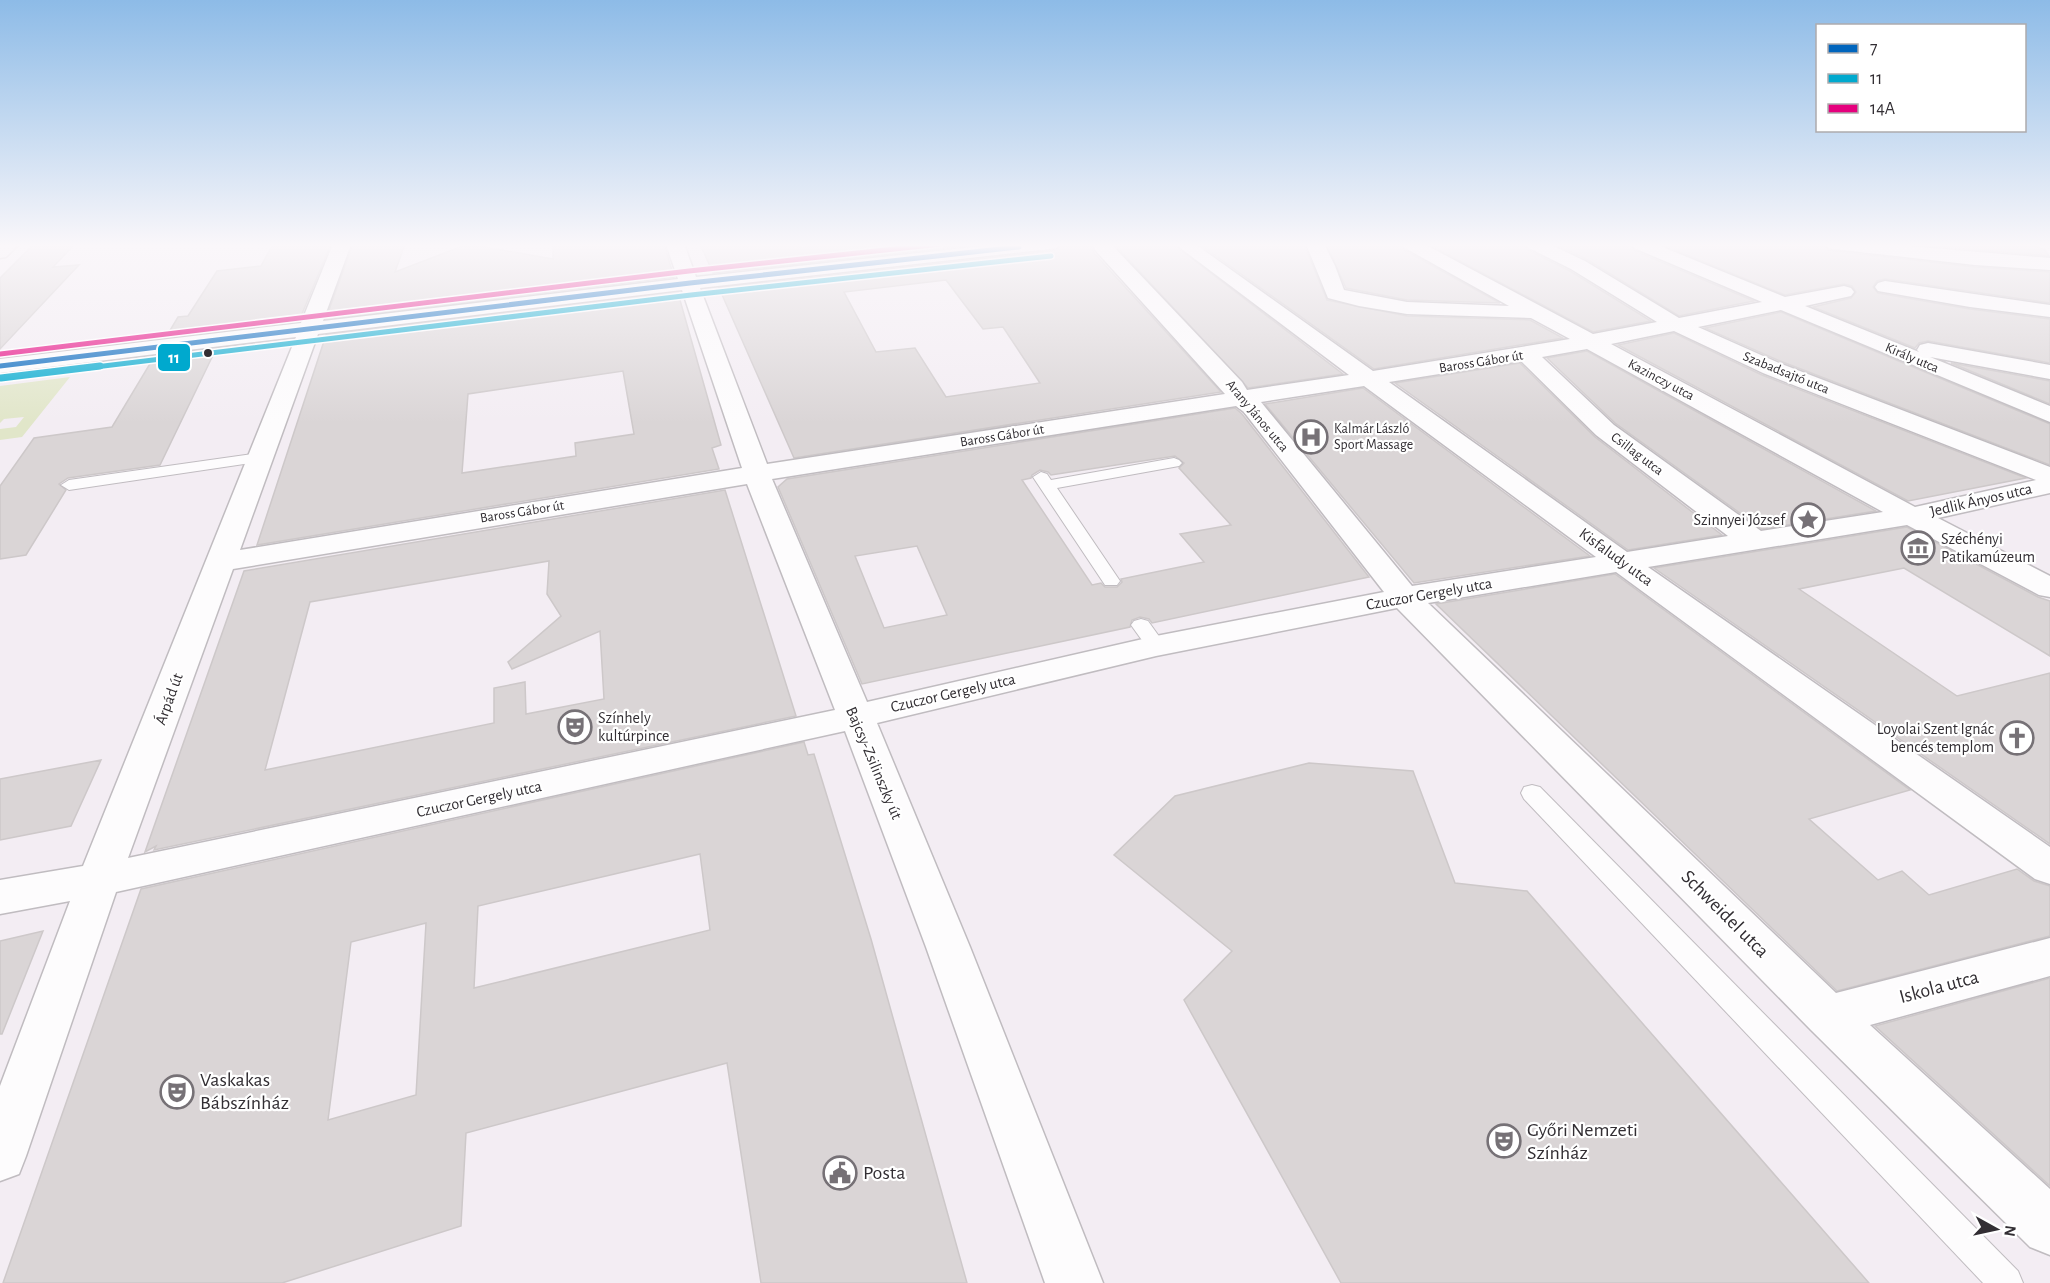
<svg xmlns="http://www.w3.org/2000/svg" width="2050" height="1283" font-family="'Alegreya Sans',sans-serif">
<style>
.green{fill:#e1e6c9}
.building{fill:#dad5d6;stroke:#cdc8c9;stroke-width:1.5;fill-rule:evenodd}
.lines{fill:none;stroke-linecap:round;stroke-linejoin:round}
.lane-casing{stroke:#c0bcc0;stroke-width:2}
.street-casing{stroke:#c0bcc0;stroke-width:3}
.primary-casing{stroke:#c4b7bb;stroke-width:3}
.lane{fill:#fdfcfd;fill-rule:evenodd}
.street{fill:#fdfcfd;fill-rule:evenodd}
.primary{fill:#f6eff0;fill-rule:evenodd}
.bus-1-casing{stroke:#fff;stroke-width:8}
.bus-2-far1-casing{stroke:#fff;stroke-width:8}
.bus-2-casing{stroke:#fff;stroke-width:10}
.bus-3-casing{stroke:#fff;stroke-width:8}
.bus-1{stroke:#0065bd;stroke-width:5}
.bus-2-far1{stroke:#00a9ce;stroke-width:5}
.bus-2{stroke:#00a9ce;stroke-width:7}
.bus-3{stroke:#e5007d;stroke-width:5}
.bus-dot{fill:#322e33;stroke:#fff;stroke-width:2}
.labels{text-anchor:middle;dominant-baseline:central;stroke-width:4.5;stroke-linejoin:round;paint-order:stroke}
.far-street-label{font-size:14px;fill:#322e33;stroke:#fff}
.far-poi-label{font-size:14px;fill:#322e33;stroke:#fff;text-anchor:start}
.street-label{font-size:16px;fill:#322e33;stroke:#fff}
.poi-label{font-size:16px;fill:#322e33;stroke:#fff;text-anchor:end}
.near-street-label{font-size:20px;fill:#322e33;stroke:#fff}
.near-poi-label{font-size:20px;fill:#322e33;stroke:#fff;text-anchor:start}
.line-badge{stroke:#fff;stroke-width:2}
.badge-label{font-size:16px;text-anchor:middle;font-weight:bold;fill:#fff}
</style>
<rect width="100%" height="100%" fill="#f3edf3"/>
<path class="green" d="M70,377L22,437L0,440V429L16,427L24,417L4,419L0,423V386Z"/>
<g class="building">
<path d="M34,244H75L53,267L79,265L0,349V278Z"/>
<path d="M273,244H331L299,321L166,337L178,317L188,316L217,271L261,266Z"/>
<path d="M353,244H405L395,272L468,244L553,259V244H664L674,277L326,318Z"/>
<path d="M700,244H799L801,248L837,244H983L713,273Z"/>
<path d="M1061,244H1091L1094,253L1221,392L794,458L719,288L1050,251L1058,249ZM946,280L983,329L1003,327L1040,383L946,397L915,348L876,352L844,292Z"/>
<path d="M1114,244H1173L1343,374L1248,388Z"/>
<path d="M1199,244H1304L1327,300L1407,316L1530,320L1563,338L1374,369Z"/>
<path d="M1326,244H1400L1404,250L1500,303L1407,300L1346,288Z"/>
<path d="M1428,244H1524L1528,250L1570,271L1651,321L1593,332Z"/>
<path d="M1554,244H1629L1633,250L1754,301L1679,316L1586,259Z"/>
<path d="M1660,244H1823L1826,249L1834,251L1975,267L2050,272V303L1885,279L1877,281L1873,287L1878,293L1970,309L2050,319V363L1928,341L1919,343L1915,348L1813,307L1851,298L1856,292L1852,286L1844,284L1785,295Z"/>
<path d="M1907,244H2029L2045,250L2049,256Z"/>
<path d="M678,293L721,445L712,448L719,469L257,545L326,335ZM623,371L634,434L575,443L576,456L462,473L468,394Z"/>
<path d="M1781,312L2050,424V465L1780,361L1705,328Z"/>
<path d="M1674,333L1762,375L2026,478L1908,501L1618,345Z"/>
<path d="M216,349L160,465L68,478L59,484L66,490L26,555L0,559V486L34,438L112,427L154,357Z"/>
<path d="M1587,351L1876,511L1762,529L1615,423L1547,358Z"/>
<path d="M1520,363L1595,437L1722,535L1628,550L1395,383Z"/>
<path d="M1951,363L2050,381V404Z"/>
<path d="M1363,388L1590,556L1414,583L1265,404Z"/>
<path d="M1235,408L1242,414L1369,577L1152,623L1149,619L1140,617L1132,620L1130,627L862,684L778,487L787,479ZM1175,456L1184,463L1179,468L1231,525L1180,534L1204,562L1121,579L1122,582L1117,587H1105L1101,583L1092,585L1022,480L1031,478L1032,475L1040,470L1048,472L1051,475ZM917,546L947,615L884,628L855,556Z"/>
<path d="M725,490L796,716L154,850L156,846L145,852L244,571ZM549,561L547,594L561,616L508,662L512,669L600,631L604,699L526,714L525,682L494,688V723L265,770L310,602Z"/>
<path d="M1907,527L2038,597L2050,601V656L1904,568L1799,589L1957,696L2050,673V844L1654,568Z"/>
<path d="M1615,574L1910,790L1809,819L1878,880L1902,871L1929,895L2017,869L2034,881L2050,886V936L1837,991L1436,604Z"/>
<path d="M804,742L808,755L814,754L871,939L967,1283H761L727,1063L466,1133L461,1226L282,1283H3L141,889ZM700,854L710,930L474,988L478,906ZM426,923L416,1095L328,1120L351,942Z"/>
<path d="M101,760L71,826L0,840V779Z"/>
<path d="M1309,763L1413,771L1455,883L1527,891L1869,1283H1341L1184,1000L1232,951L1114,855L1175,796Z"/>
<path d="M43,931L2,1034H0V941Z"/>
<path d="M2050,978V1186L1875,1026Z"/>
</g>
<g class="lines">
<g class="lane-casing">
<g id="lane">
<path d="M260,453L265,455L268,458L265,461L69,490L61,485L69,480Z"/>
<path d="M1174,458L1179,460L1182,463L1179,466L1057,488L1120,581L1117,585H1105L1033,477L1041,472L1047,474L1051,480Z"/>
<path d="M1141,619L1148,621L1166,646L1163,650H1149L1131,625L1134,621Z"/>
<path d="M1532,785L1540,787L2018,1271L2023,1283H1983L1524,799L1521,793L1524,787Z"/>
</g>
</g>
<g class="street-casing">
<g id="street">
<path d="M333,244H351L323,321L678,279L666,244H684L696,277L1002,244H1059L1056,248L1050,249L700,288L767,464L1225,394L1096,251L1093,244H1111L1242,382L1247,390L1349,375L1175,244H1195L1373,371L1570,339L1531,318L1407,314L1359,306L1328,298L1306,244H1324L1335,266L1344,290L1407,302L1509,306L1405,248L1402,244H1424L1593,334L1657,322L1571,269L1529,248L1526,244H1549L1585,261L1679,318L1762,302L1634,248L1631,244H1655L1785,297L1844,286L1851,288L1854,292L1851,296L1805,306L1919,352L1917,350L1920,345L1928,343L2050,365V379L1930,357L2050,406V422L1781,310L1698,327L1779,363L2050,467V493L1938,518L2050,576V597L2039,595L1907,525L1648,567L2050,847V884L2035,879L1616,572L1428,603L1836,993L2050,938V976L1870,1025L2050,1189V1255L2030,1247L1811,1030L1397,608L1156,656L877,723L970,947L1103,1283H1045L926,947L845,731L116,892L26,1156L19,1174L0,1181V1086L70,901L0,914V880L83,866L296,337L0,373V359L301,323ZM682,290L742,468L240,550L318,334ZM1674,331L1763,373L2036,480L1915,507L1611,344ZM1587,349L1883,512L1761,531L1614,425L1542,357ZM1521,361L1596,435L1728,536L1627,552L1389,382ZM1364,386L1596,557L1412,586L1261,402ZM1236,406L1244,412L1384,592L1156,636L867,702L772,479ZM747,484L835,710L128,858L233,569Z"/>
<path d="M1825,244H1883L2050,258V270L1975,265L1834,249L1828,248Z"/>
<path d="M1885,281L2050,305V317L1970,307L1878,291L1875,287L1878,283Z"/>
</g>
</g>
<g class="primary-casing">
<path id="primary" d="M0,244H19L6,257L0,258Z"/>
</g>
<use href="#lane" class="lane"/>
<use href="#street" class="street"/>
<use href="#primary" class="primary"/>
<g class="bus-1-casing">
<path id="bus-1" d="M0,366L690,283L1019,247"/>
</g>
<g class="bus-2-far1-casing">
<path id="bus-2-far1" d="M87,368L691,295L1051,256"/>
</g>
<g class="bus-2-casing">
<path id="bus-2" d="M1,378L100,366"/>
</g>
<g class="bus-3-casing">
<path id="bus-3" d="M0,354L689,271L941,244"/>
</g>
<use href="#bus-1" class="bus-1"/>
<use href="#bus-2-far1" class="bus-2-far1"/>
<use href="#bus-2" class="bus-2"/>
<use href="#bus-3" class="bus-3"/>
</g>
<linearGradient id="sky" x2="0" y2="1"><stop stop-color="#8dbbe7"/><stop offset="0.58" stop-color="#faf7fa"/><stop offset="1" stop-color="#faf7fa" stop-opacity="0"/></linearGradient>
<rect width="2050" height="423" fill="url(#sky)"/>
<defs>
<g id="hospital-ring" transform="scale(1.725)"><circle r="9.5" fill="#fff" stroke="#767176" stroke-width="1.5"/><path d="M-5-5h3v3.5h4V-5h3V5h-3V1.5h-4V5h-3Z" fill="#767176"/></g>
<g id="sight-ring" transform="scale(1.725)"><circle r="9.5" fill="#fff" stroke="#767176" stroke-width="1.5"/><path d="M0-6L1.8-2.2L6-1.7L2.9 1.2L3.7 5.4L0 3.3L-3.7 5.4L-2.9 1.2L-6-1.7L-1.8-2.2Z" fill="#767176"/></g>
<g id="museum-ring" transform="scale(1.725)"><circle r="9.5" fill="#fff" stroke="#767176" stroke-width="1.5"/><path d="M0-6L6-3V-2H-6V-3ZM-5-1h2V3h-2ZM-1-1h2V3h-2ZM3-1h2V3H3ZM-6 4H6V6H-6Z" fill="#767176"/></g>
<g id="theatre-ring" transform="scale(1.725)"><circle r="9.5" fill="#fff" stroke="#767176" stroke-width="1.5"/><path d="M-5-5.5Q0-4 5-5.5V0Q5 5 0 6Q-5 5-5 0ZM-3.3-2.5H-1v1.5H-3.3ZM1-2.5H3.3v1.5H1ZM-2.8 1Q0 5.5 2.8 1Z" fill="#767176"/></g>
<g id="church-ring" transform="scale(1.725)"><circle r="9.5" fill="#fff" stroke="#767176" stroke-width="1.5"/><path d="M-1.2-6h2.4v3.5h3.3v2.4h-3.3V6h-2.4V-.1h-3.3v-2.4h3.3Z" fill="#767176"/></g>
<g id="civic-ring" transform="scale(1.725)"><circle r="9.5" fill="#fff" stroke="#767176" stroke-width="1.5"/><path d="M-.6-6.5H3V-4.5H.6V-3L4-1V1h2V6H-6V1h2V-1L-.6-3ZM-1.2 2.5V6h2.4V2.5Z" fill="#767176"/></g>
</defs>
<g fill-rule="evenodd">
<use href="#hospital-ring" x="1311" y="437"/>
<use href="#sight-ring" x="1808" y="520"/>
<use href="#museum-ring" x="1918" y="548"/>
<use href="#theatre-ring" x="575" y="727"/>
<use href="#church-ring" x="2017" y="738"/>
<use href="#theatre-ring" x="177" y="1092"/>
<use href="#theatre-ring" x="1504" y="1141"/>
<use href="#civic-ring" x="840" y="1173"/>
</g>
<circle class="bus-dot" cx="208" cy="353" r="5"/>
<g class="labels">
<g class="far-street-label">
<text transform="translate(1912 358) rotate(23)">Király utca</text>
<text transform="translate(1481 362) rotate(-9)">Baross Gábor út</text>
<text transform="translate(1786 373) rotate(22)">Szabadsajtó utca</text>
<text transform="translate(1661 380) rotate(28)">Kazinczy utca</text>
<text transform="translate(1257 416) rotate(50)">Arany János utca</text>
<text transform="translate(1002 436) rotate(-9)">Baross Gábor út</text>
<text transform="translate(1637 454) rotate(37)">Csillag utca</text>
<text transform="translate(522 512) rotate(-9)">Baross Gábor út</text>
</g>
<g class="far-poi-label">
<text x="1334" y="429">Kalmár László<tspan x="1334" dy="16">Sport Massage</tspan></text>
</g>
<g class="street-label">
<text transform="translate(1981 500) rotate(-13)">Jedlik Ányos utca</text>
<text transform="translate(1616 557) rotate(36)">Kisfaludy utca</text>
<text transform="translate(1429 594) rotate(-10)">Czuczor Gergely utca</text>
<text transform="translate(953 693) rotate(-13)">Czuczor Gergely utca</text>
<text transform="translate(169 699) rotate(-70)">Árpád út</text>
<text transform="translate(874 763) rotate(67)">Bajcsy-Zsilinszky út</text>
<text transform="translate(479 799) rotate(-12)">Czuczor Gergely utca</text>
</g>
<g class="poi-label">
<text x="1785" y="520">Szinnyei József</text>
<text x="1941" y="539" text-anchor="start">Széchényi<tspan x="1941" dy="18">Patikamúzeum</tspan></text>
<text x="598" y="718" text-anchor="start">Színhely<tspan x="598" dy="18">kultúrpince</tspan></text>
<text x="1994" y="729">Loyolai Szent Ignác<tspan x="1994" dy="18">bencés templom</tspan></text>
</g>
<g class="near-street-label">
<text transform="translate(1725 914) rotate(45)">Schweidel utca</text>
<text transform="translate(1939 987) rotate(-15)">Iskola utca</text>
</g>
<g class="near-poi-label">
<text x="200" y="1080">Vaskakas<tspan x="200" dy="23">Bábszínház</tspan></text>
<text x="1527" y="1130">Győri Nemzeti<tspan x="1527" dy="23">Színház</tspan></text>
<text x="863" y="1173">Posta</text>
</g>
</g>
<rect class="line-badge" x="157" y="343" width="34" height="29" rx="6" fill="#00a9ce"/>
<g class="badge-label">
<text x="174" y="363">11</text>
</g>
<rect x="1816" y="24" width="210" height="108" fill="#ffffff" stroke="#adabad" stroke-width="1.5"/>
<rect x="1828" y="44" width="30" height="9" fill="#0065bd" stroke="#adabad" stroke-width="1.5"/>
<text x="1870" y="54" font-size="18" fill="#322e33">7</text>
<rect x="1828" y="74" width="30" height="9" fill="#00a9ce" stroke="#adabad" stroke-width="1.5"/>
<text x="1870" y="84" font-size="18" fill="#322e33">11</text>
<rect x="1828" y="104" width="30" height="9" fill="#e5007d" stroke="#adabad" stroke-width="1.5"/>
<text x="1870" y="114" font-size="18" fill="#322e33">14A</text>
<g transform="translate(1996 1229) rotate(98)" stroke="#ffffff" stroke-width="4.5" paint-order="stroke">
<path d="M0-4.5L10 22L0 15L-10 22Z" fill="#322e33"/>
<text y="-9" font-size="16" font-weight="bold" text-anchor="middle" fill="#322e33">N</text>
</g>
</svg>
